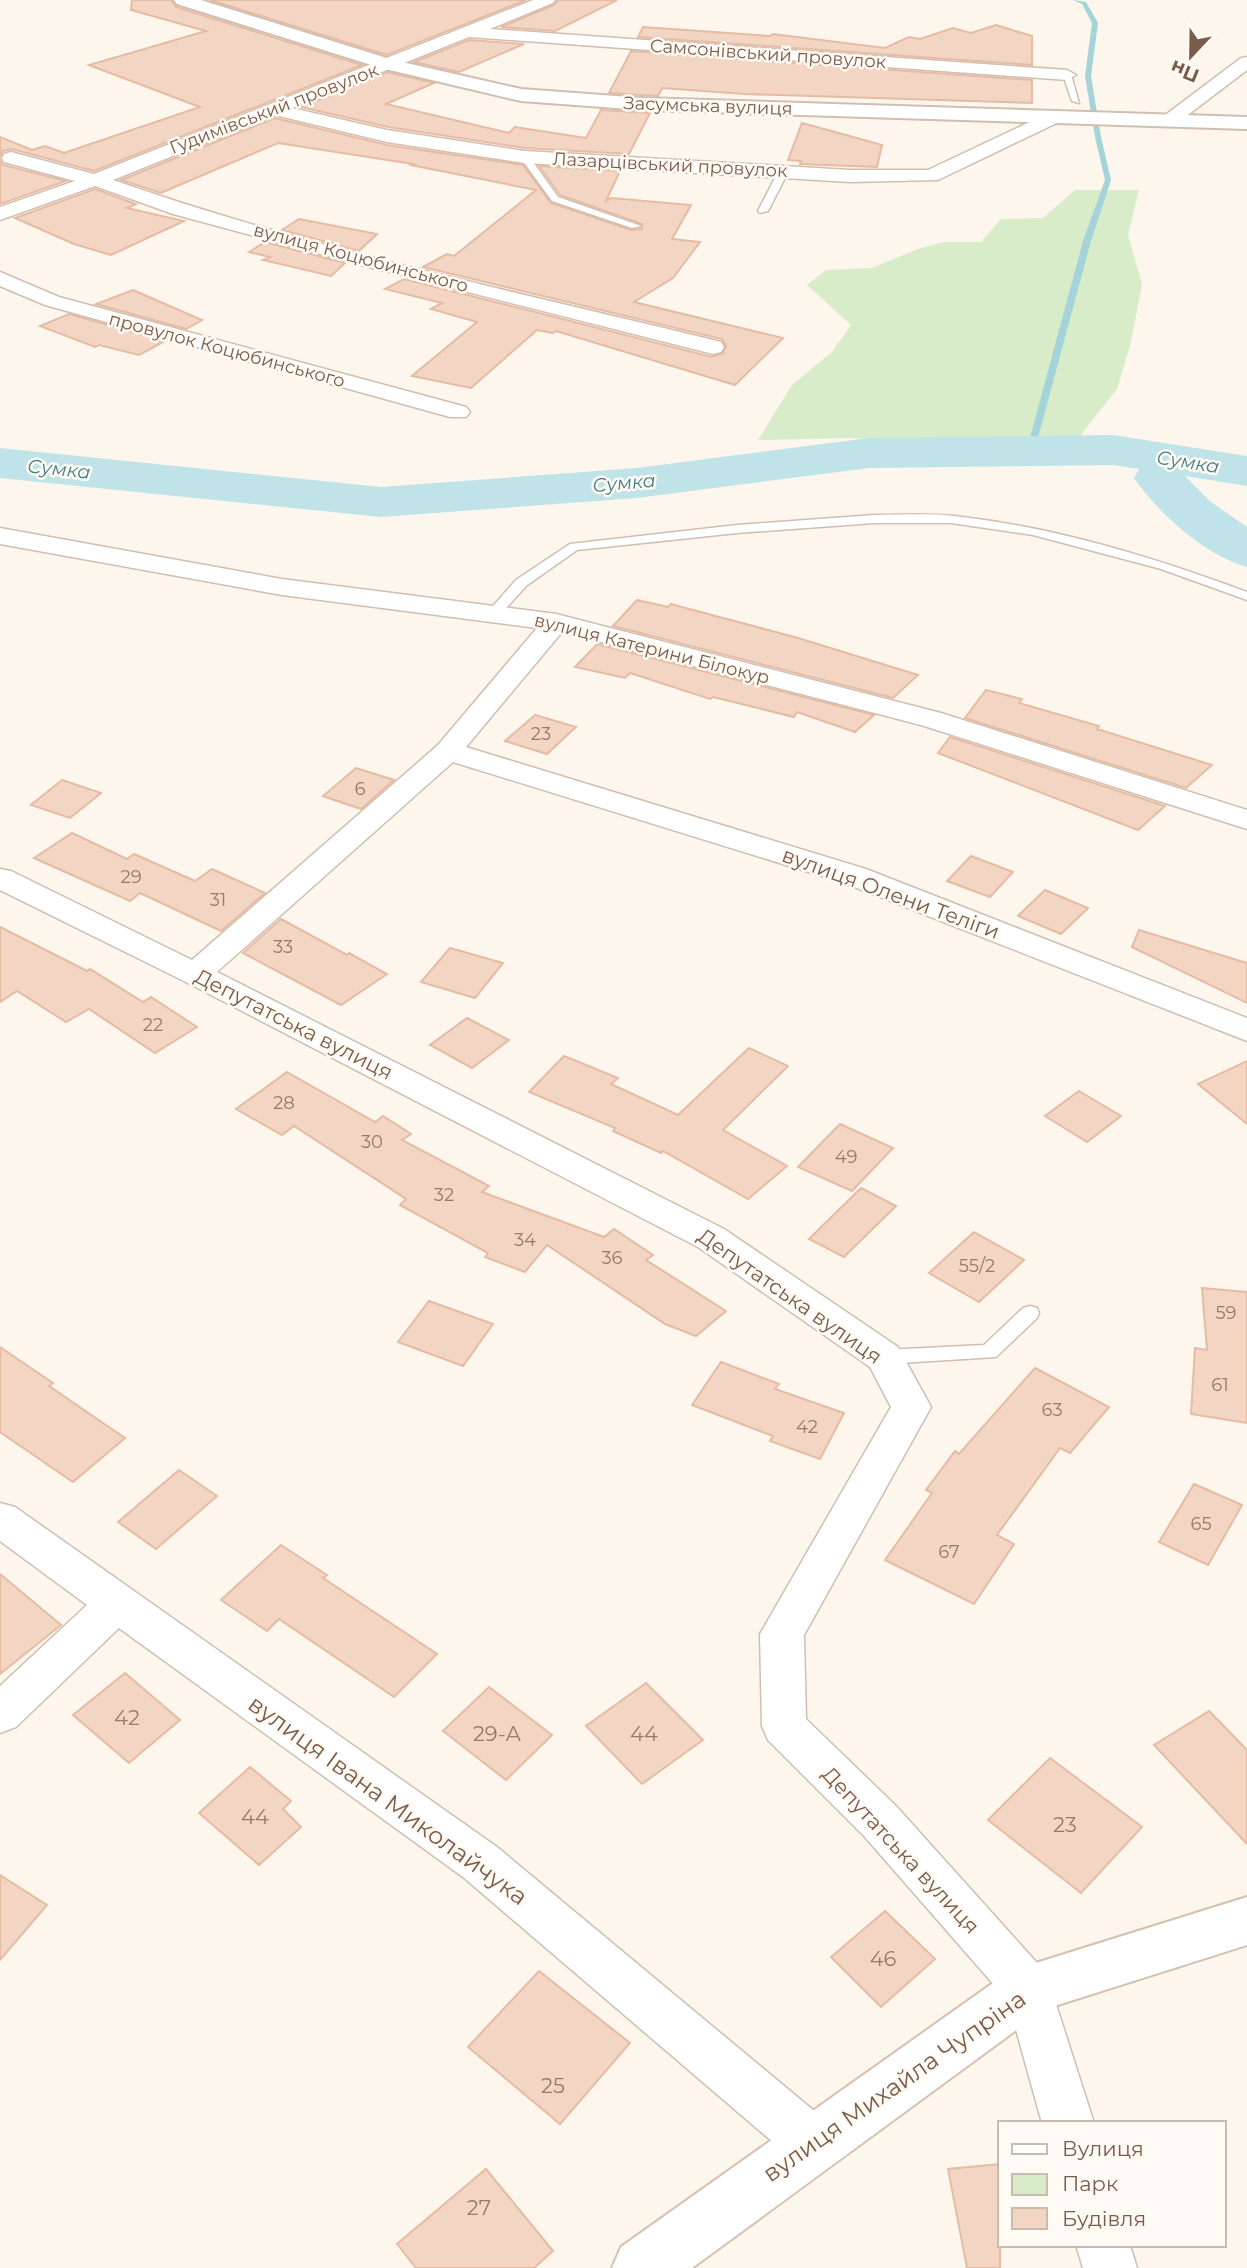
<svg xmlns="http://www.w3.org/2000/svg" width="1247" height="2268" font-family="Montserrat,sans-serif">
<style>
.green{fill:#d8ecc9}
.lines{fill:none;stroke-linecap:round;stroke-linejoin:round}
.stream{fill:#a5d3da;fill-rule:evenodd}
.river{fill:#bfe3e8;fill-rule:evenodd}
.building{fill:#f3d5c3;stroke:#e6bba3;stroke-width:2}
.service-casing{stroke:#d1beb0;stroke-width:3}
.minor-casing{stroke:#d1beb0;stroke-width:3}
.tertiary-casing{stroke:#d1beb0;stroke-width:4}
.secondary-casing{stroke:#d6c0b0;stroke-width:4}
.service{fill:#fff;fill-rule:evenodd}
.minor{fill:#fff;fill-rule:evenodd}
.tertiary{fill:#fff;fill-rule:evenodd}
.secondary{fill:#fff;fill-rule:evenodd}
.labels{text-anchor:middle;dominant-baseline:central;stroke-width:5;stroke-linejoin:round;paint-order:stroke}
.far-street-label{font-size:18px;fill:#7a5c4d;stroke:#fffaf3}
.number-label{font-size:18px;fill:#987a6a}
.far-water-label{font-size:19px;font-style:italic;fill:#437c86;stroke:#fffaf3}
.street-label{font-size:21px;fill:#7a5c4d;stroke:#fffaf3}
.near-number-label{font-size:21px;fill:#987a6a}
.near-street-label{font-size:24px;fill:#7a5c4d;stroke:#fffaf3}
</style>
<rect width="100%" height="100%" fill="#fdf6ec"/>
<path class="green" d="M1075,190H1139L1128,235L1142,284L1131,342L1117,389L1079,437L963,442L849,438L758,440L792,385L832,352L851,325L807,285L826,270L872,268L918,249L943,242H981L1001,219L1043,218Z"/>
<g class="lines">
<path class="stream" d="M1073,0L1086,2L1098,23L1091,76L1101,137L1111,180L1091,241L1035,449L1031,451L1027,449L1083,241L1105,180L1095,137L1085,76L1092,23L1082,4Z"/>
<path class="river" d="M1113,435L1247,456V486L1185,476L1211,502L1247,527V567C1206,556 1158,513 1134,478L1139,469L1113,465L869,468L637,498L381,517L0,478V448L381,487L637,468L869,438Z"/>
</g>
<g class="building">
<path d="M132,0H171L176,7L362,65L94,171L12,149L3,151L0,156V137L32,150L45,146L64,153L200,107L89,65L206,31L131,10Z"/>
<path d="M210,0H526L387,55Z"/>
<path d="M558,0H617L555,31L501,27L554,5Z"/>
<path d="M996,25L1032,36V65L638,37L643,27L770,36L773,34L885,48L909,37L920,39L953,28L971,33Z"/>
<path d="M469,40L524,44L459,72L414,62Z"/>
<path d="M631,51L1032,80V103L744,94L662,88L658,96L609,93Z"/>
<path d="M388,72L434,83L386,104L509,133L515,127L586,138L601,110L650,113L629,154L525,148L388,127L301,107Z"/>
<path d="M275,118L387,145L523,165L551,203L631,230L642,229V224L560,195L539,166L620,171L606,201L611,198L691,205L672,239L700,242L673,278L634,302L783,338L735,385L556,331L553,333L537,330L471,388L412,376L477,322L431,309L442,303L385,289L404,279L712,357L723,353L726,346L722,339L423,267L447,254L454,256L536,190L411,165L413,164L278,143L161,193L121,180Z"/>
<path d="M802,123L882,145L877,167L800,164L801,161L788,160Z"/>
<path d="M0,160L3,165L66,181L0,204Z"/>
<path d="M95,189L136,204L127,208L184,221L111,255L74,244L15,218Z"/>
<path d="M299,219L377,234L359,251L282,230Z"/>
<path d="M265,242L345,263L331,276L263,260L270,257L249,252Z"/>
<path d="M133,290L202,320L186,329L96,304Z"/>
<path d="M69,314L165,341L139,355L99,345L95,347L40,326Z"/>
<path d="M637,600L668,607L671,604L798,638L918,675L893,698L613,626Z"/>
<path d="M597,644L874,715L855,732L797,712L794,717L713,697L710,699L630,673L625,678L575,667Z"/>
<path d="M986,690L1022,699L1019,703L1099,726L1097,729L1212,765L1186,788L965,718Z"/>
<path d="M535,715L576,727L547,754L505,741Z"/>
<path d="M950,737L1165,806L1138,830L938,753Z"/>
<path d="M356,768L394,780L361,809L323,796Z"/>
<path d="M62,780L101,793L70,818L31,805Z"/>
<path d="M72,833L127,859L134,854L195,881L212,869L265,893L221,931L140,893L130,901L34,858Z"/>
<path d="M971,856L1013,872L990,897L947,881Z"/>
<path d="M1045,890L1088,908L1061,934L1018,916Z"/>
<path d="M281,919L347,955L349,953L387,974L341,1005L243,953Z"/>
<path d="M0,927L87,971L90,969L143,1002L151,997L197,1027L155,1053L89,1009L66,1022L17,991L0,1002Z"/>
<path d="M1139,930L1247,963V1003L1132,947Z"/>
<path d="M450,948L503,963L475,998L421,982Z"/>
<path d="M467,1018L509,1040L472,1068L430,1045Z"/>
<path d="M749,1048L788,1066L723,1130L787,1166L748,1199L663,1151L661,1153L613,1131L615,1128L529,1092L564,1056L618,1078L611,1084L678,1115Z"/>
<path d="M1247,1061V1124L1198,1084Z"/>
<path d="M287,1072L375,1122L383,1116L411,1134L402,1140L489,1186L482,1192L604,1237L614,1229L653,1255L646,1260L726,1311L696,1336L665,1324L547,1245L525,1272L485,1257L488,1253L400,1205L406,1199L294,1126L282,1135L236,1109Z"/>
<path d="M1079,1091L1121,1116L1087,1142L1045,1116Z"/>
<path d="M840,1124L893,1148L852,1191L798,1167Z"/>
<path d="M861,1188L896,1206L844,1257L809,1239Z"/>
<path d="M974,1232L1024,1260L979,1302L929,1273Z"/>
<path d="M1202,1288L1247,1292V1423L1191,1414L1195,1348L1207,1350Z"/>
<path d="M429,1301L493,1324L463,1366L398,1342Z"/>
<path d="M0,1347L53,1383L49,1386L125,1438L73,1482L0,1432Z"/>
<path d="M721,1362L779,1384L775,1389L844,1413L820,1459L770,1441L773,1436L692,1405Z"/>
<path d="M1035,1368L1109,1407L1070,1453L1060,1448L997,1535L1014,1544L974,1604L885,1560L932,1493L926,1490L955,1451L959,1454Z"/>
<path d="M179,1470L217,1496L156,1549L118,1522Z"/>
<path d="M1194,1484L1242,1505L1208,1565L1159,1542Z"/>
<path d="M281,1545L327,1575L323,1578L437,1654L394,1697L279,1619L267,1631L221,1600Z"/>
<path d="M0,1574L61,1625L0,1674Z"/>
<path d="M125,1673L180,1720L129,1763L73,1715Z"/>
<path d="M646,1683L703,1740L642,1784L586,1726Z"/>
<path d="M489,1687L552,1735L506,1780L443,1731Z"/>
<path d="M1209,1711L1247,1750V1844L1154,1745Z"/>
<path d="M1050,1758L1142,1827L1081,1893L988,1820Z"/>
<path d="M250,1767L291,1801L283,1809L301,1827L259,1865L199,1813Z"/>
<path d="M0,1875L47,1905L0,1960Z"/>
<path d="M885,1911L935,1959L881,2007L831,1957Z"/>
<path d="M539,1971L630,2043L560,2124L468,2047Z"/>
<path d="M1000,2164V2268H967L948,2169Z"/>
<path d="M486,2169L553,2251L534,2268H416L397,2244Z"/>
</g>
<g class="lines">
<g class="service-casing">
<g id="service">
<path d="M1067,72L1071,75L1079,103L1072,101L1063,75Z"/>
<path d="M522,155H528L558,197L641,226L632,228L552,201L520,157Z"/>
<path d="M783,169L788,172L768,211L760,213L758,211L778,172Z"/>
<path d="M874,515C900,515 928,513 954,516C1055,527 1152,557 1247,592V600L1161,569L1033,535L951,523H874L737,533L577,550L526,586L498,617L493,618L486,614L516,580L570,544L737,525Z"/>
<path d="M1030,1306L1037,1308L1039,1313L1037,1318L996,1357L884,1364L877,1362L874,1357L877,1352L884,1350L984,1345L1023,1308Z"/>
</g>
</g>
<g class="minor-casing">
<g id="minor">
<path d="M533,0H555L553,3L490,29L1067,70L1076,75L1067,80L469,37L292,108L387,130L525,151L850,170H928L1051,112L1057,111L1066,116L1063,120L938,180L850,182L525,163L387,142L275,115L113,180C310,249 518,292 721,342L724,347L721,352L713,354L361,265L173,214L95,186L0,220V207L75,181L4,162L2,158L4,154L11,152L94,174Z"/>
<path d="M1247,57V70L1176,124H1164L1161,120L1164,116L1241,58Z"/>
<path d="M0,272L59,297L466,407L470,412L466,417H450L45,305L0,286Z"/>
<path d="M0,528L282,579L556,614L941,713L1247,810V829L921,725L562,632L466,747L866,869L1247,1018V1041L844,883L453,762L217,972L724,1229L898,1347L931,1407L804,1635L806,1719L896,1806L1046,1973L1094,2123H1042L1008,2001L864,1836L768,1740L762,1726L760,1634L891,1407L870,1367L698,1247L184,981L0,890V869L11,871L192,960L438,745L537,628L282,595L0,544Z"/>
<path d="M0,1503L15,1507L497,1847L831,2125L839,2143L831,2161L813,2169L795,2161L463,1877L119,1628L16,1727L0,1733V1686L87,1605L0,1541Z"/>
<path d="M1076,2245H1130L1137,2268H1083Z"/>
</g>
</g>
<g class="tertiary-casing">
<path id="tertiary" d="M174,0H201L393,60L521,89L643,98L1247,117V129L643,110L521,101L381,68L177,4Z"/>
</g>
<g class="secondary-casing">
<path id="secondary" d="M1247,1897V1945L1045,2009L692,2268H612L621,2247L1010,1971Z"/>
</g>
<use href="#service" class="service"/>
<use href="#minor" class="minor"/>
<use href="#tertiary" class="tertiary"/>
<use href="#secondary" class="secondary"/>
</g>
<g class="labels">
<g class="far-street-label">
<text transform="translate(768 54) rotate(4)">Самсонівський провулок</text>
<text transform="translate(708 106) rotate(2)">Засумська вулиця</text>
<text transform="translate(274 109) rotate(-21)">Гудимівський провулок</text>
<text transform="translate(670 165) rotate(3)">Лазарцівський провулок</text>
<text transform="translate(361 258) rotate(15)">вулиця Коцюбинського</text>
<text transform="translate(227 350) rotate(15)">провулок Коцюбинського</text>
<text transform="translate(652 649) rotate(14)">вулиця Катерини Білокур</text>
</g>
<g class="number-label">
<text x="541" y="734">23</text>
<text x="360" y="789">6</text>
<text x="131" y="877">29</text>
<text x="218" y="900">31</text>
<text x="283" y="947">33</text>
<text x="153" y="1025">22</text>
<text x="284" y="1103">28</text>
<text x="372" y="1142">30</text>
<text x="846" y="1157">49</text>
<text x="444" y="1195">32</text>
<text x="525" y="1240">34</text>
<text x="612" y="1258">36</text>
<text x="977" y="1266">55/2</text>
<text x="1226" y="1313">59</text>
<text x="1220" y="1385">61</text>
<text x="1052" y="1410">63</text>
<text x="807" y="1427">42</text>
<text x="1201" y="1524">65</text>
<text x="949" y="1552">67</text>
</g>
<g class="far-water-label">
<text transform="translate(1188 462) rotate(9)">Сумка</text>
<text transform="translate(59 469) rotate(6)">Сумка</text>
<text transform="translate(624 483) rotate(-5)">Сумка</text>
</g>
<g class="street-label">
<text transform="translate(891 893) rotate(20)">вулиця Олени Теліги</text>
<text transform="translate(294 1024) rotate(27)">Депутатська вулиця</text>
<text transform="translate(790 1296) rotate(35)">Депутатська вулиця</text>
<text transform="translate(901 1850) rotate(47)">Депутатська вулиця</text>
</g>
<g class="near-number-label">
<text x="127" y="1717">42</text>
<text x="497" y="1733">29-А</text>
<text x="644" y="1733">44</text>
<text x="255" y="1816">44</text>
<text x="1065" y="1824">23</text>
<text x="883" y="1958">46</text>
<text x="553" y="2085">25</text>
<text x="479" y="2207">27</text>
</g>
<g class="near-street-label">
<text transform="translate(388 1800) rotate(36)">вулиця Івана Миколайчука</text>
<text transform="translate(894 2086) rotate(-35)">вулиця Михайла Чупріна</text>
</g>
</g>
<rect x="998" y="2121" width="228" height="126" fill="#fffaf3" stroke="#cabbb1" stroke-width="2"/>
<rect x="1012" y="2144" width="35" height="10" fill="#ffffff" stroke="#cabbb1" stroke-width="2"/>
<text x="1062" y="2156" font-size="21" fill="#7a5c4d">Вулиця</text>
<rect x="1012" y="2174" width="35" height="21" fill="#d8ecc9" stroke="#cabbb1" stroke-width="2"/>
<text x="1062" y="2191" font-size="21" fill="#7a5c4d">Парк</text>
<rect x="1012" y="2208" width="35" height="21" fill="#f3d5c3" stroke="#cabbb1" stroke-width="2"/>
<text x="1062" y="2226" font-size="21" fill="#7a5c4d">Будівля</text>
<g transform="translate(1191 56) rotate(202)" stroke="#fffaf3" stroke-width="5" paint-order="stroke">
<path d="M0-5L12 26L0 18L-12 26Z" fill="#7a5c4d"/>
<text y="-10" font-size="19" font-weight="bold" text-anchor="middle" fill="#7a5c4d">Пн</text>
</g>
</svg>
